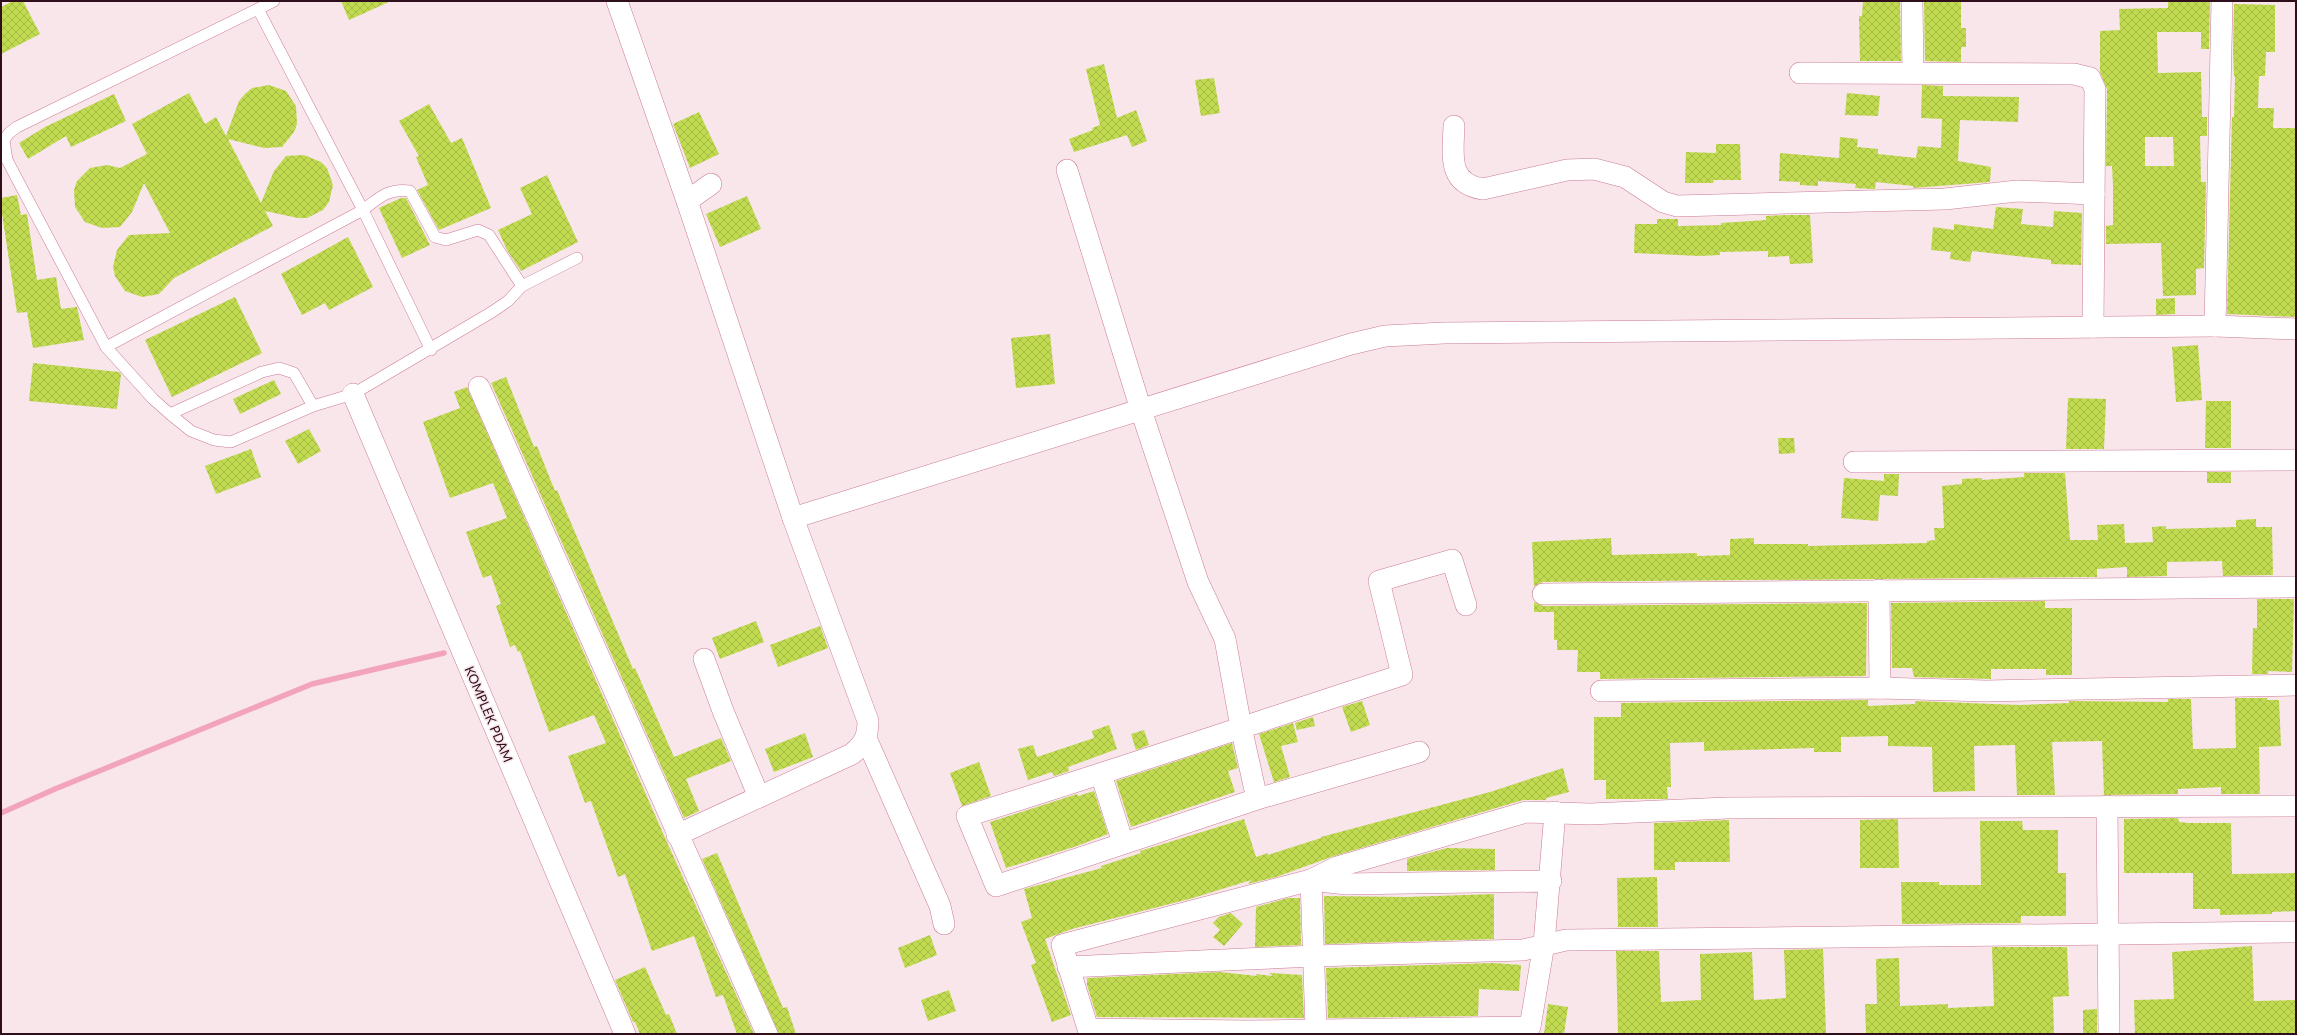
<svg xmlns="http://www.w3.org/2000/svg" width="2297" height="1035" font-family="Lato,sans-serif">
<style>
.lines{fill:none;stroke-linecap:round;stroke-linejoin:round}
.stream{stroke:#f3a4bd;stroke-width:5.5}
.building{fill:url(#building-cross-hatch);fill-rule:evenodd}
.lane-casing{stroke:#cc7c96;stroke-width:12}
.street-casing{stroke:#cc7c96;stroke-width:22}
.lane{stroke:#fff;stroke-width:11}
.street{stroke:#fff;stroke-width:21}
.labels{text-anchor:middle;dominant-baseline:central;stroke-width:3;stroke-linejoin:round;paint-order:stroke}
.street-label{font-size:13px;fill:#2e0f1b;stroke:#f8e6ea}
</style>
<defs>
<pattern id="building-cross-hatch" width="8" height="8" patternUnits="userSpaceOnUse"><rect width="8" height="8" fill="#c1db50"/><path d="M0 0l8 8M0 8l8-8" fill="none" stroke="#a6bb45"/></pattern>
</defs>
<rect width="100%" height="100%" fill="#f8e6ea"/>
<g class="lines">
<path class="stream" d="M1,813L55,789L312,684L444,653"/>
</g>
<g class="building">
<path d="M13,1H23L40,34L1,54V7Z"/>
<path d="M341,1H391L349,20Z"/>
<path d="M1863,1H1900L1901,61H1860L1859,16H1862Z"/>
<path d="M1924,1H1961V28H1966V47H1961V62L1925,61Z"/>
<path d="M2168,1H2210L2209,49H2201V32H2157L2158,73L2201,72L2202,117H2207V136H2200L2201,182H2206L2204,268L2196,269V295L2163,296L2161,243L2106,244V226L2113,225V185L2112,166H2106L2107,89L2100,72V31L2120,30L2119,9L2168,8ZM2145,137H2173L2174,166H2145Z"/>
<path d="M2234,4L2275,5V52H2266L2265,76H2259L2258,108H2274L2273,128H2296V317L2227,314L2232,117H2234L2235,76H2234L2233,51Z"/>
<path d="M1104,64L1117,118L1136,110L1147,141L1132,147L1127,135L1074,152L1069,139L1093,130L1092,128L1100,125L1086,69Z"/>
<path d="M1214,78L1220,113L1201,116L1195,80Z"/>
<path d="M269,85L286,91L296,106L297,124L294,132L282,147L264,148L228,139L261,203L274,171L286,156L304,155L321,162L327,168L333,185L329,202L323,210L307,218H298L265,211L273,226L174,278L159,294L142,297L125,291L115,276L113,267L117,250L129,235L170,233L144,183L132,212L120,227L102,228L85,222L75,207L74,190L77,181L90,168L107,165L120,168L147,154L132,124L189,93L205,124L216,117L226,136L239,101L245,94L252,88Z"/>
<path d="M1922,85L1943,86V96L2019,97L2018,122L1960,120L1958,161L1991,167L1990,182L1913,188V186L1876,182L1875,189H1872L1855,188L1856,184L1818,181V186L1800,185V182L1779,181L1780,153L1839,158L1840,137L1858,139L1857,147L1878,149V154L1916,158L1918,146L1941,148L1942,119L1921,118Z"/>
<path d="M1847,93L1880,96L1878,116L1845,115Z"/>
<path d="M114,94L126,121L71,147L66,136L28,159L19,143L45,127Z"/>
<path d="M429,104L451,143L462,138L491,208L439,230L417,190L428,185L416,157L419,156L399,121Z"/>
<path d="M699,112L719,154L690,168L673,124Z"/>
<path d="M1716,144H1740L1741,180H1714L1713,183H1685L1686,152L1716,153Z"/>
<path d="M547,175L578,242L521,271L507,250L498,230L532,214L520,188Z"/>
<path d="M17,195L21,215L27,214L37,280L56,277L61,309L77,307L84,340L33,348L27,312L17,313L1,207V198Z"/>
<path d="M747,196L761,229L720,247L706,214Z"/>
<path d="M401,198H406L430,245L402,258L379,208Z"/>
<path d="M1996,207L2023,209L2021,224L2053,227L2054,211L2082,213L2081,265L2051,264V260L1972,251L1970,262L1950,259L1951,252L1931,250L1933,227L1954,230V224L1993,229Z"/>
<path d="M1786,215H1810L1813,263L1790,264L1789,256L1768,257V251L1720,252V255L1699,256L1634,253L1635,224H1657V219H1678V226L1721,225V223L1766,220V216Z"/>
<path d="M348,237L373,287L329,310L325,303L302,315L281,274Z"/>
<path d="M235,297L262,353L172,397L145,340Z"/>
<path d="M2175,298V314L2156,315V299Z"/>
<path d="M1050,334L1055,384L1016,388L1011,338Z"/>
<path d="M2198,345L2202,400L2176,402L2172,347Z"/>
<path d="M33,363L119,372L121,374L117,409L29,401Z"/>
<path d="M506,377L534,447L537,446L555,491L557,490L633,669L635,668L674,757L721,738L731,761L686,779L699,811L684,818L491,383Z"/>
<path d="M274,380L281,394L240,414L233,399Z"/>
<path d="M467,387L666,840L754,1034H737L723,995L716,997L694,936L652,951L625,874L618,877L591,801L585,803L568,756L606,743L594,715L549,732L520,651L518,652L515,645L510,647L496,606L501,604L491,575L483,578L466,532L507,518L493,483L450,498L423,422L460,408L454,392Z"/>
<path d="M2068,398L2106,399L2104,449H2066Z"/>
<path d="M2206,401H2231V448H2205Z"/>
<path d="M309,429L321,451L298,464L285,441Z"/>
<path d="M1778,438H1794L1795,453L1779,454Z"/>
<path d="M251,449L261,477L216,494L205,466Z"/>
<rect x="2207" y="472" width="24" height="11"/>
<path d="M2024,473H2065L2070,540H2098L2097,525L2124,524L2125,543L2153,542L2152,527L2166,526V529L2236,527V520L2256,519V527H2272L2273,575L2223,576L2222,561L2167,562V576L2127,577V567L2097,569V577L1543,582L1534,586L1532,542L1611,538L1612,555L1697,553V556L1730,555V539L1754,538V544H1808V546L1927,543V541L1935,540L1934,528H1944L1942,486L1962,484V479L1982,478V480L2024,477Z"/>
<path d="M1884,474H1899L1898,496L1880,495L1878,521L1841,518L1844,478L1884,481Z"/>
<path d="M2257,599H2294L2292,672L2268,671V674H2252L2253,628H2257Z"/>
<path d="M2045,601V608H2072V675H2046V669H1991V679L1914,677L1912,668H1892L1891,603Z"/>
<path d="M1534,602L1543,606L1867,603L1866,676L1600,679V672H1577L1578,650H1557V640H1554V612H1534Z"/>
<path d="M756,621L764,642L720,659L712,638Z"/>
<path d="M820,626L828,648L778,667L770,645Z"/>
<path d="M2235,698H2267V700H2279L2281,746L2259,747L2260,794H2221V787L2178,789V794L2104,795L2102,741L2052,742L2055,795H2017L2015,745L1974,746L1975,791L1933,792L1932,747L1888,746V736L1841,737V752H1814V748L1704,751V742L1670,743L1671,787H1667L1668,799H1606V780H1594V717H1621V703L1868,700V706L1915,704V701L2019,705L2069,703V701L2168,702V699H2191L2193,749L2236,748Z"/>
<path d="M1362,701L1370,725L1351,732L1342,707Z"/>
<path d="M1313,717L1315,726L1297,730L1295,723Z"/>
<path d="M1293,723L1298,742L1281,746L1290,777L1274,782L1259,734Z"/>
<path d="M1109,725L1117,749L1068,767L1069,771L1054,776L1052,772L1028,780L1018,749L1033,745L1037,757L1094,738L1092,731Z"/>
<path d="M1144,730L1149,745L1136,750L1131,734Z"/>
<path d="M805,733L813,757L774,772L765,749Z"/>
<path d="M1232,743L1238,768L1228,771L1235,792L1131,827L1116,781Z"/>
<path d="M979,762L991,796L962,806L950,773Z"/>
<path d="M1563,768L1569,792L1546,798V800H1523L1334,856L1276,877L1248,884L1251,880L1193,898L1072,929L1045,939L1071,1015L1052,1022L1031,965L1036,963L1021,922L1032,918L1024,889L1102,868L1101,866L1141,853L1140,851L1244,819L1256,857L1268,853V855L1321,838V837L1490,792Z"/>
<path d="M1094,791L1108,834L1077,846L1006,868L990,822L1077,794L1078,796Z"/>
<path d="M2178,818L2179,822L2189,823H2231L2232,874L2296,873V911L2272,912V914L2220,915V909H2193V873H2124V819Z"/>
<path d="M1898,819L1899,868H1860V820Z"/>
<path d="M1729,820L1730,862H1675V870H1654V823Z"/>
<path d="M1980,821H2022L2023,830H2058V873H2066V916H2021V923L1902,924L1901,882H1939V885H1981Z"/>
<path d="M1447,848L1495,849V870L1407,871V859Z"/>
<path d="M717,853L783,1008L787,1007L796,1034H779L702,859Z"/>
<path d="M1657,877L1658,927H1618L1617,878Z"/>
<path d="M1494,894V939L1325,944L1324,896L1407,897Z"/>
<path d="M1288,898H1300L1301,945L1255,947L1256,907Z"/>
<path d="M1231,913L1243,924L1224,946L1213,937L1220,930L1213,923L1219,917Z"/>
<path d="M930,935L937,955L905,968L898,948Z"/>
<path d="M2252,946L2254,1001L2296,1000V1034H2135L2134,1000L2174,999L2172,952Z"/>
<path d="M1992,947H2067L2069,996L2053,997L2054,1034H1866L1865,1004H1877L1876,959L1899,958L1900,1006L1948,1004V1008L1994,1006Z"/>
<path d="M1823,949L1826,1034H1618L1616,951H1659L1661,1002L1701,1000L1700,954L1752,952L1754,1000L1786,998L1784,950Z"/>
<path d="M1494,963L1521,965L1519,991L1479,989L1478,1016L1328,1018L1326,968Z"/>
<path d="M645,967L666,1015L669,1014L677,1034H640L635,1022H633L615,980Z"/>
<path d="M1220,972L1257,976L1256,974L1273,976L1269,973L1302,975L1304,1018L1097,1017L1087,985V978Z"/>
<path d="M949,990L956,1011L928,1021L921,1000Z"/>
<path d="M1548,1004L1568,1007L1564,1034H1544Z"/>
<path d="M2097,1009V1034H2083V1010Z"/>
</g>
<g class="lines">
<g class="lane-casing">
<g id="lane">
<path d="M274,1L17,127L9,133L4,140L7,160L106,347L153,399L170,414L191,431L214,440L231,442L313,406L353,394L492,312L508,301L522,286L577,258"/>
<path d="M258,9L363,210L431,350"/>
<path d="M106,347L363,210C379,198 388,188 410,191L435,237L446,240L478,230L489,235L522,286"/>
<path d="M170,414L262,372L279,368L294,373L313,406"/>
</g>
</g>
<g class="street-casing">
<g id="street">
<path d="M617,1L687,201L793,518L1351,344L1385,336L1444,333L2215,326"/>
<path d="M1912,1L1913,73"/>
<path d="M2222,1L2215,326L2296,329"/>
<path d="M1800,73L2074,74L2090,78L2095,89L2093,327"/>
<path d="M1454,126C1453,154 1447,184 1483,189L1567,170L1594,169L1625,177L1663,202L1677,206L1945,199L2017,191L2094,194"/>
<path d="M1067,170L1141,410L1198,582L1225,639L1241,727L1257,799L996,886L967,816C1113,771 1257,722 1402,675L1379,581L1452,560L1466,605"/>
<path d="M687,201L711,184"/>
<path d="M479,387L767,1034"/>
<path d="M353,394L625,1034"/>
<path d="M1854,462L2296,460"/>
<path d="M1879,590L1880,688"/>
<path d="M1543,594L2296,587"/>
<path d="M704,659L723,711L759,797"/>
<path d="M1601,691L1880,688L1986,691L2296,685"/>
<path d="M866,738L940,906L944,924"/>
<path d="M1101,774L1123,843"/>
<path d="M1257,799L1419,752"/>
<path d="M2107,806L2109,1034"/>
<path d="M677,835L852,754C864,744 868,737 868,721L793,518"/>
<path d="M1551,881L1346,884L1311,880L1062,945L1088,1029L1247,1031L1530,1027L1544,944L1555,812"/>
<path d="M1068,967L1314,956L1523,950L1566,940L2296,932"/>
<path d="M1316,1029L1311,880L1337,867L1526,812L1590,814L1727,808L2296,806"/>
</g>
</g>
<use href="#lane" class="lane"/>
<use href="#street" class="street"/>
</g>
<g class="labels">
<g class="street-label">
<text transform="translate(489 714) rotate(67)">KOMPLEK PDAM</text>
</g>
</g>
<rect width="2297" height="1035" fill="none" stroke="#2e0f1b" stroke-width="4"/>
</svg>
